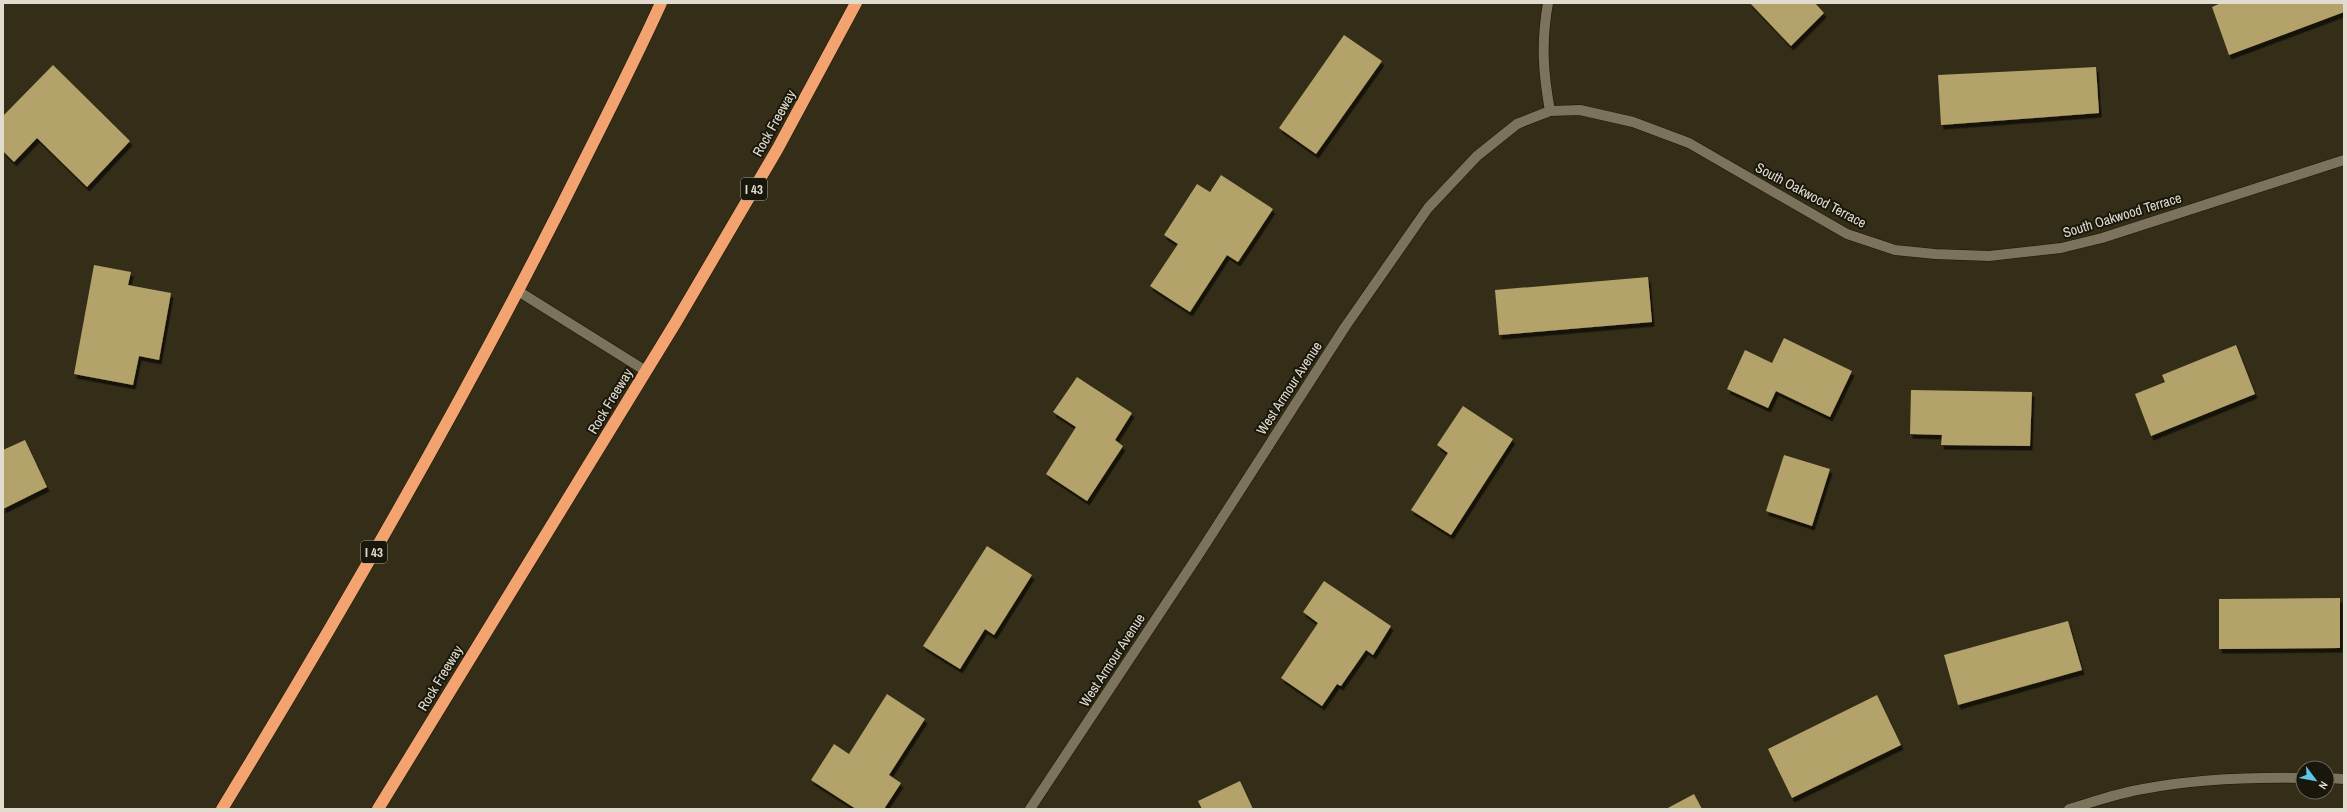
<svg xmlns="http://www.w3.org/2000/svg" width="2347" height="812" font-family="'Archivo Narrow',sans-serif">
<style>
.building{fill:#b3a26b;filter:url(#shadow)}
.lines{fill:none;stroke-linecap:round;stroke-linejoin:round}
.lane-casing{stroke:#1c1502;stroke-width:11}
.street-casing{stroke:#1c1502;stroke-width:11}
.highway-casing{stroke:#1c1502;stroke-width:13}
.lane{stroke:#7b735b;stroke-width:10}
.street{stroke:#7b735b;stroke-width:10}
.highway{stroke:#f3a36f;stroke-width:12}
.labels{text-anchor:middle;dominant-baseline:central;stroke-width:4;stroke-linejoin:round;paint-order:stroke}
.shield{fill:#19160c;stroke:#a4a194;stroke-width:1}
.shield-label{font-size:13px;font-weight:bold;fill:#e0dcce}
.street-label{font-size:14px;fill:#e0dcce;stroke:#19160c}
</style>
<defs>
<filter id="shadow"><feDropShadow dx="2.5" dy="4.5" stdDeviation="0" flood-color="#0009"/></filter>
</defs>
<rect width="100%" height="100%" fill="#342d17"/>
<g class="building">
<path d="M1750,3H1815L1824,13L1791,46Z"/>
<path d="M2221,3H2344V12L2229,55L2212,7Z"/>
<path d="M1344,35L1382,61L1316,154L1279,128Z"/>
<path d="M53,65L130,141L87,187L37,138L14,162L3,151V116Z"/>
<path d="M2096,67L2099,113L1941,125L1938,75Z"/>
<path d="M1221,175L1273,209L1238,262L1227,255L1190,312L1150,286L1178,244L1164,235L1197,184L1210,192Z"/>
<path d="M94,265L131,272L128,285L171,293L159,360L139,356L133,385L74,374Z"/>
<path d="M1648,277L1652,322L1499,335L1495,290Z"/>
<path d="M1784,338L1852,371L1830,417L1776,391L1768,408L1727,389L1745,350L1772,363Z"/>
<path d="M2236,345L2255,394L2151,436L2135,394L2165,382L2162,375Z"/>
<path d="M1077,377L1132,413L1115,440L1123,446L1087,501L1046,474L1076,427L1053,412Z"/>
<path d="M1911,390L2032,392L2030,446L1941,445L1942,435L1910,434Z"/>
<path d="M1463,406L1513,439L1451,535L1411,510L1448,453L1437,445Z"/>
<path d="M25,440L47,487L3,509V450Z"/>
<path d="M1784,455L1830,469L1812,526L1766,511Z"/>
<path d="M987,546L1032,575L994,635L985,629L960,669L923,646Z"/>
<path d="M1324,581L1391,626L1373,655L1366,650L1341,686L1337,684L1322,706L1281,678L1318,623L1303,612Z"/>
<path d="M2340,598V648L2219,649V599Z"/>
<path d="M2068,621L2082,670L1958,705L1944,655Z"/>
<path d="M887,694L925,719L889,775L901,783L884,809H856L811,780L834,744L849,754Z"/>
<path d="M1877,695L1901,745L1792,798L1768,749Z"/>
<path d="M1240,781L1253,809H1202L1198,801Z"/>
<path d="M1694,794L1702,809H1666Z"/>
</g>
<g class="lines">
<g class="lane-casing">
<path id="lane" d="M518,291L646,371"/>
</g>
<g class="street-casing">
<g id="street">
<path d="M1548,3C1541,43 1543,72 1550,111"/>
<path d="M2327,778L2344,779"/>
<path d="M1030,809L1199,554L1345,327L1428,208L1477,156L1517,124L1550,111L1580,110L1633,122L1689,143L1847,234L1895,250L1935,254L1989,256L2061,248L2102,238L2344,160"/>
<path d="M2069,809C2093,802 2118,793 2143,789C2196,779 2249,777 2303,778"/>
</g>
</g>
<g class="highway-casing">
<g id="highway">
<path d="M222,809C350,599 473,385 582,165C609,111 636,58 661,3"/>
<path d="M378,809L676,322L778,148L856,3"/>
</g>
</g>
<use href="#lane" class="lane"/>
<use href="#street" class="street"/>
<use href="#highway" class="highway"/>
</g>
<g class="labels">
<g class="shield">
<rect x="741" y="178" width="26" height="22" rx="3"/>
<rect x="361" y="541" width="26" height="22" rx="3"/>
</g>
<g class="shield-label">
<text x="754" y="189">I 43</text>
<text x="374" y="552">I 43</text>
</g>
<g class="street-label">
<text transform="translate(774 123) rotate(-61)">Rock Freeway</text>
<text transform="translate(1811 195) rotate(28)">South Oakwood Terrace</text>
<text transform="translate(2122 215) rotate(-17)">South Oakwood Terrace</text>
<text transform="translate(1289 388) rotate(-57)">West Armour Avenue</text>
<text transform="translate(610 401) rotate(-59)">Rock Freeway</text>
<text transform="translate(1112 660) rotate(-57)">West Armour Avenue</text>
<text transform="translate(440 678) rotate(-59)">Rock Freeway</text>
</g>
</g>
<rect width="2347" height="812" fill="none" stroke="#e0dcce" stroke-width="8"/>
<g transform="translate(2315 780) rotate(122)"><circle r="19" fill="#19160c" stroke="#69655a"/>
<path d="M0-3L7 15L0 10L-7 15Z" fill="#5ac8e6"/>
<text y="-6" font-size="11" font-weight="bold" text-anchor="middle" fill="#e0dcce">N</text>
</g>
</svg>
